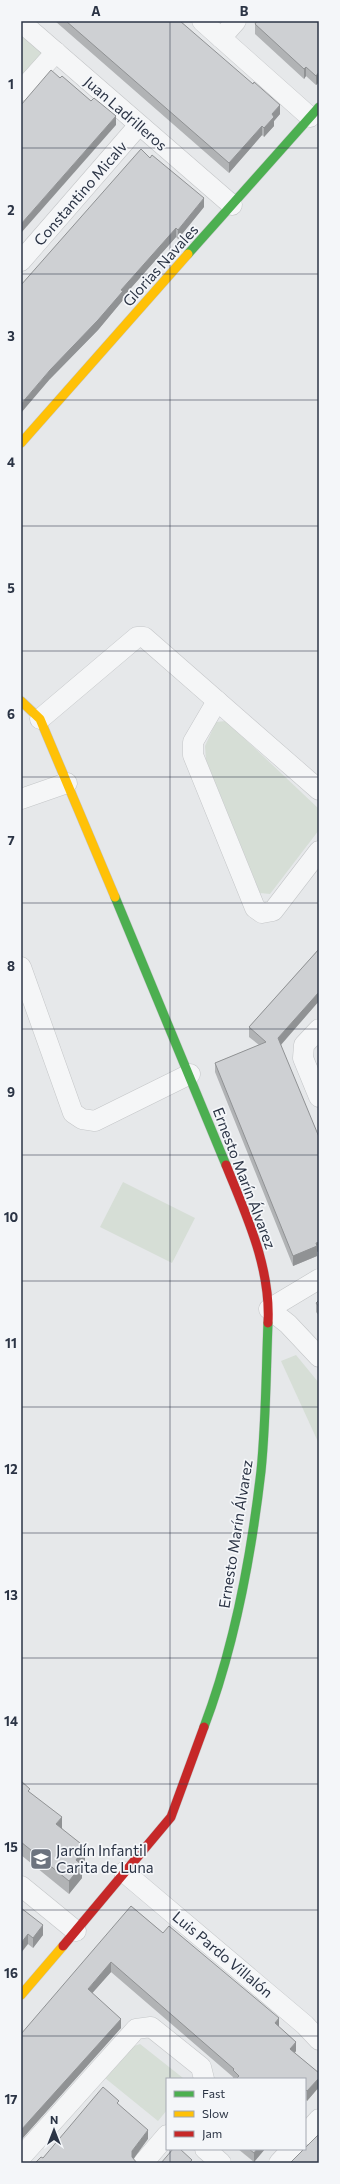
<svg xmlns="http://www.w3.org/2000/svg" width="340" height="2184" font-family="Commissioner,sans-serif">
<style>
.green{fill:#d6ded6}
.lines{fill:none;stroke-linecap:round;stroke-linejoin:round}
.street-casing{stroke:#c4c6c8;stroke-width:21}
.fast-casing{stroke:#c4c6c8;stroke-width:10}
.slow-casing{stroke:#c4c6c8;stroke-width:10}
.jam-casing{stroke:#c4c6c8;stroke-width:10}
.street{stroke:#f5f6f7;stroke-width:20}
.fast{stroke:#4caf50;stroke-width:9}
.slow{stroke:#ffc107;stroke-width:9}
.jam{stroke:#c62828;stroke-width:9}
.wall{fill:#b1b3b5}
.shaded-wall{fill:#909294}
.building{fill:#ced0d3;stroke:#909294}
.grid{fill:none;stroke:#2b3445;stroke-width:1;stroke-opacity:0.55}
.labels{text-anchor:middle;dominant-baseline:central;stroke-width:3.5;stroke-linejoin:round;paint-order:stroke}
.street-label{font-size:15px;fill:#2b3445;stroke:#f4f6f9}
.poi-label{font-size:15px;fill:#2b3445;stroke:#f4f6f9;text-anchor:start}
.neatline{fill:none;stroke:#2b3445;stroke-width:1.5}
.grid-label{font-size:13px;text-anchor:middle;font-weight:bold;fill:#2b3445}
</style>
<rect width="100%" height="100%" fill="#e6e8ea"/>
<g class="green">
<path d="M21,33L44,52L21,79Z"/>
<path d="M226,721L319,809V830L270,894L260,893L206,760L205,746L216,722Z"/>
<path d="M123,1182L195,1218L172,1263L100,1227Z"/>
<path d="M296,1355L319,1383V1444L281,1361Z"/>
<path d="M140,2044L183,2078L167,2079V2110L158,2121L105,2078L131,2047Z"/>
</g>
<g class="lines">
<g class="street-casing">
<g id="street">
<path d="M202,21L310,117"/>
<path d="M21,22L232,205"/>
<path d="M221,38L236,21"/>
<path d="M21,91L56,52"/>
<path d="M21,261L139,125"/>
<path d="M217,701L193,742V755L255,908L262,913L273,911L319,851"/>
<path d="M40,719L137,637H144L319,790"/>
<path d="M21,799L67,783"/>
<path d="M21,967L73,1113L82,1119L95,1121L190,1074"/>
<path d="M319,1029L304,1045L303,1058L319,1097"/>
<path d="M319,1279L269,1309L288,1324L319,1357"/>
<path d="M124,1872L305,2025L319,2040"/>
<path d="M21,1886L76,1931"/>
<path d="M305,2135L319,2119"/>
<path d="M205,2149L221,2163"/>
<path d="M21,2157L136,2029L151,2027L201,2067L204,2079"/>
<path d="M143,2163L167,2135"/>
<path d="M279,2163L292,2149"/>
</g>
</g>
<g class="fast-casing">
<g id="fast">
<path d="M188,254L319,107"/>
<path d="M115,897L226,1165"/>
<path d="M204,1727C235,1645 251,1558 261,1471C266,1422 266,1372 268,1323"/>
</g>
</g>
<g class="slow-casing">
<g id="slow">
<path d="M21,443L188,254"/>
<path d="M21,701L40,719L115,897"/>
<path d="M21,1995L63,1946"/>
</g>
</g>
<g class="jam-casing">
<g id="jam">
<path d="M226,1165C246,1215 271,1267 268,1323"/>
<path d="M63,1946L171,1817L204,1727"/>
</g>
</g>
<use href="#street" class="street"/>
<use href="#fast" class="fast"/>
<use href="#slow" class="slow"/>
<use href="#jam" class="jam"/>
</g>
<g class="wall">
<path d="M55,21H180L280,114L274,121V126L264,137L262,135L229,173Z"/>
<path d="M319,21V82L316,85L306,76L304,79L255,34V24Z"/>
<path d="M204,207L178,239L176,237L123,297V300L98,330L50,379L21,285Z"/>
<path d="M319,949V1001L281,1045L317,1252V1256L293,1266L215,1072V1063L259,1045L249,1037V1027Z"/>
<path d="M319,1300V1316L316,1312V1303Z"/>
<path d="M21,1781L30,1793L62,1828L85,1860L82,1864V1878L69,1894L21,1855Z"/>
<path d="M131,1906L163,1933L279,2027L296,2051L295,2053L319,2073V2087L307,2101L305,2099V2079H233V2077L111,1972L92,1993L121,2028L21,2140Z"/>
<path d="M21,1908L43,1935L33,1948L28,1944Z"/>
<path d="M238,2149H265L254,2162Z"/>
</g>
<g class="shaded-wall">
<path d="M306,67V76L304,79V69Z"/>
<path d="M319,72V82L316,85V76Z"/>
<path d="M280,105V114L274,121V126L264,137V128L272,114Z"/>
<path d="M116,116V125L21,233V224Z"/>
<path d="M262,126V135L229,173V163Z"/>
<path d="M204,198V207L178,239V230Z"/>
<path d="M176,228V237L123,297V300L98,330L50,379L21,413V404L50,370Z"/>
<path d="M319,992V1001L278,1048V1038Z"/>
<path d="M319,1242V1251L317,1252V1256L293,1266V1256Z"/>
<path d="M62,1817V1830L56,1824Z"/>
<path d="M85,1847V1860L76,1872V1860Z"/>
<path d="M82,1865V1878L69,1894V1881Z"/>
<path d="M43,1925V1935L33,1948V1938Z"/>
<path d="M28,1934V1944L21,1953V1943Z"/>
<path d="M111,1962V1972L88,1998V1989Z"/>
<path d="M279,2018V2027L275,2023Z"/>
<path d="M121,2019V2028L21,2140V2130Z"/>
<path d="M296,2042V2051L290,2058V2049Z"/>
<path d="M319,2078V2087L307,2101V2091Z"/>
<path d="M148,2130V2139L132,2161V2151Z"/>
<path d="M257,2149H265L254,2162V2153Z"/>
</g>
<g class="building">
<path d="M66,21H180L253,84L254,82L280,105L272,114L274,117L264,128L262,126L229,163Z"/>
<path d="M257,21H319V72L316,76L306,67L304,69L255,24Z"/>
<path d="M51,70L60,78L62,76L91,101L94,98L116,116L21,224V105Z"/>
<path d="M141,149L150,158L152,155L204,198L178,230L176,228L121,290L123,291L98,320L50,370L21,404V285Z"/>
<path d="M319,949V992L278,1038L319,1137V1242L316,1243L317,1246L293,1256L215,1063L266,1042L249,1027Z"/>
<path d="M319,1300V1307L316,1303Z"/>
<path d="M21,1781L30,1789L28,1791L62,1817L56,1824L85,1847L76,1860L82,1865L69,1881L21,1842Z"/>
<path d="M131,1906L163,1933L169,1926L279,2018L275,2023L296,2042L290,2049L319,2073V2078L307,2091L305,2089V2079H236L239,2076L233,2070L234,2069L111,1962L88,1989L121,2019L21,2130V2034Z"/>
<path d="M21,1908L43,1925L33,1938L28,1934L21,1943Z"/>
<path d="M103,2087L119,2101L117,2103L148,2130L132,2151V2157L137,2163H35L41,2157L43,2158Z"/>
<path d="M319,2134V2163H290L304,2149H305V2148Z"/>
<path d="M173,2149H180L192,2160L189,2163H161Z"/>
<path d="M249,2149H257L254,2153Z"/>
</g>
<path class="grid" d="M170,21V2079M21,148H319M21,274H319M21,400H319M21,526H319M21,651H319M21,777H319M21,903H319M21,1029H319M21,1155H319M21,1281H319M21,1407H319M21,1533H319M21,1658H319M21,1784H319M21,1910H319M21,2036H319M170,2149V2163"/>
<defs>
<g id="school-square" transform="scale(1.15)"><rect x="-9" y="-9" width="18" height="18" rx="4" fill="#6c737f" stroke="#f4f6f9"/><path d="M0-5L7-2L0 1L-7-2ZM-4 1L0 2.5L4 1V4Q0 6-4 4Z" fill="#fff"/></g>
</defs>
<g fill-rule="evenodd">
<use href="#school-square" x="41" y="1859"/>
</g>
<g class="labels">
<g class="street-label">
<text transform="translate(126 113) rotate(41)">Juan Ladrilleros</text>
<text transform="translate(80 193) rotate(-49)">Constantino Micalv</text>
<text transform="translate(160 265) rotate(-48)">Glorias Navales</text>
<text transform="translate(245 1178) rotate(69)">Ernesto Marín Álvarez</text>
<text transform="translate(235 1534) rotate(-81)">Ernesto Marín Álvarez</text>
<text transform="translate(223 1954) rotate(40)">Luis Pardo Villalón</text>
</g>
<g class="poi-label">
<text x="56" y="1850">Jardín Infantil<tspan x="56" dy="17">Carita de Luna</tspan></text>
</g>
</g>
<rect width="340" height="2184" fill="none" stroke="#f4f6f9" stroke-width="44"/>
<rect x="166" y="2078" width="140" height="72" fill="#f4f6f9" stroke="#a4a8b1"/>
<rect x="174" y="2091" width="20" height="6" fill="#4caf50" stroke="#a4a8b1"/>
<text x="202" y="2098" font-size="12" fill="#2b3445">Fast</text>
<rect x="174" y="2111" width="20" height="6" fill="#ffc107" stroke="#a4a8b1"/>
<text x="202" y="2118" font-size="12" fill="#2b3445">Slow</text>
<rect x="174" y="2131" width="20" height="6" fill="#c62828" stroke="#a4a8b1"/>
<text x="202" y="2138" font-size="12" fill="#2b3445">Jam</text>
<g transform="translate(54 2130)" stroke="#f4f6f9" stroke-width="3" paint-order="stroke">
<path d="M0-3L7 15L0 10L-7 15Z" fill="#2b3445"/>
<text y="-6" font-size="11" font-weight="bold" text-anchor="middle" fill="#2b3445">N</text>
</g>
<rect x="22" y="22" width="296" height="2140" class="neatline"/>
<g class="grid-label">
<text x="96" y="16">A</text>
<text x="244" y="16">B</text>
<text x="11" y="89">1</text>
<text x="11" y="215">2</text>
<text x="11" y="341">3</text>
<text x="11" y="467">4</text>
<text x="11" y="593">5</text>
<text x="11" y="719">6</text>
<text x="11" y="845">7</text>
<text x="11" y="971">8</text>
<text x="11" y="1097">9</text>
<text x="11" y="1222">10</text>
<text x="11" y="1348">11</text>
<text x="11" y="1474">12</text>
<text x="11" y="1600">13</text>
<text x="11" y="1726">14</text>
<text x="11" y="1852">15</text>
<text x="11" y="1978">16</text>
<text x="11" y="2104">17</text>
</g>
</svg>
